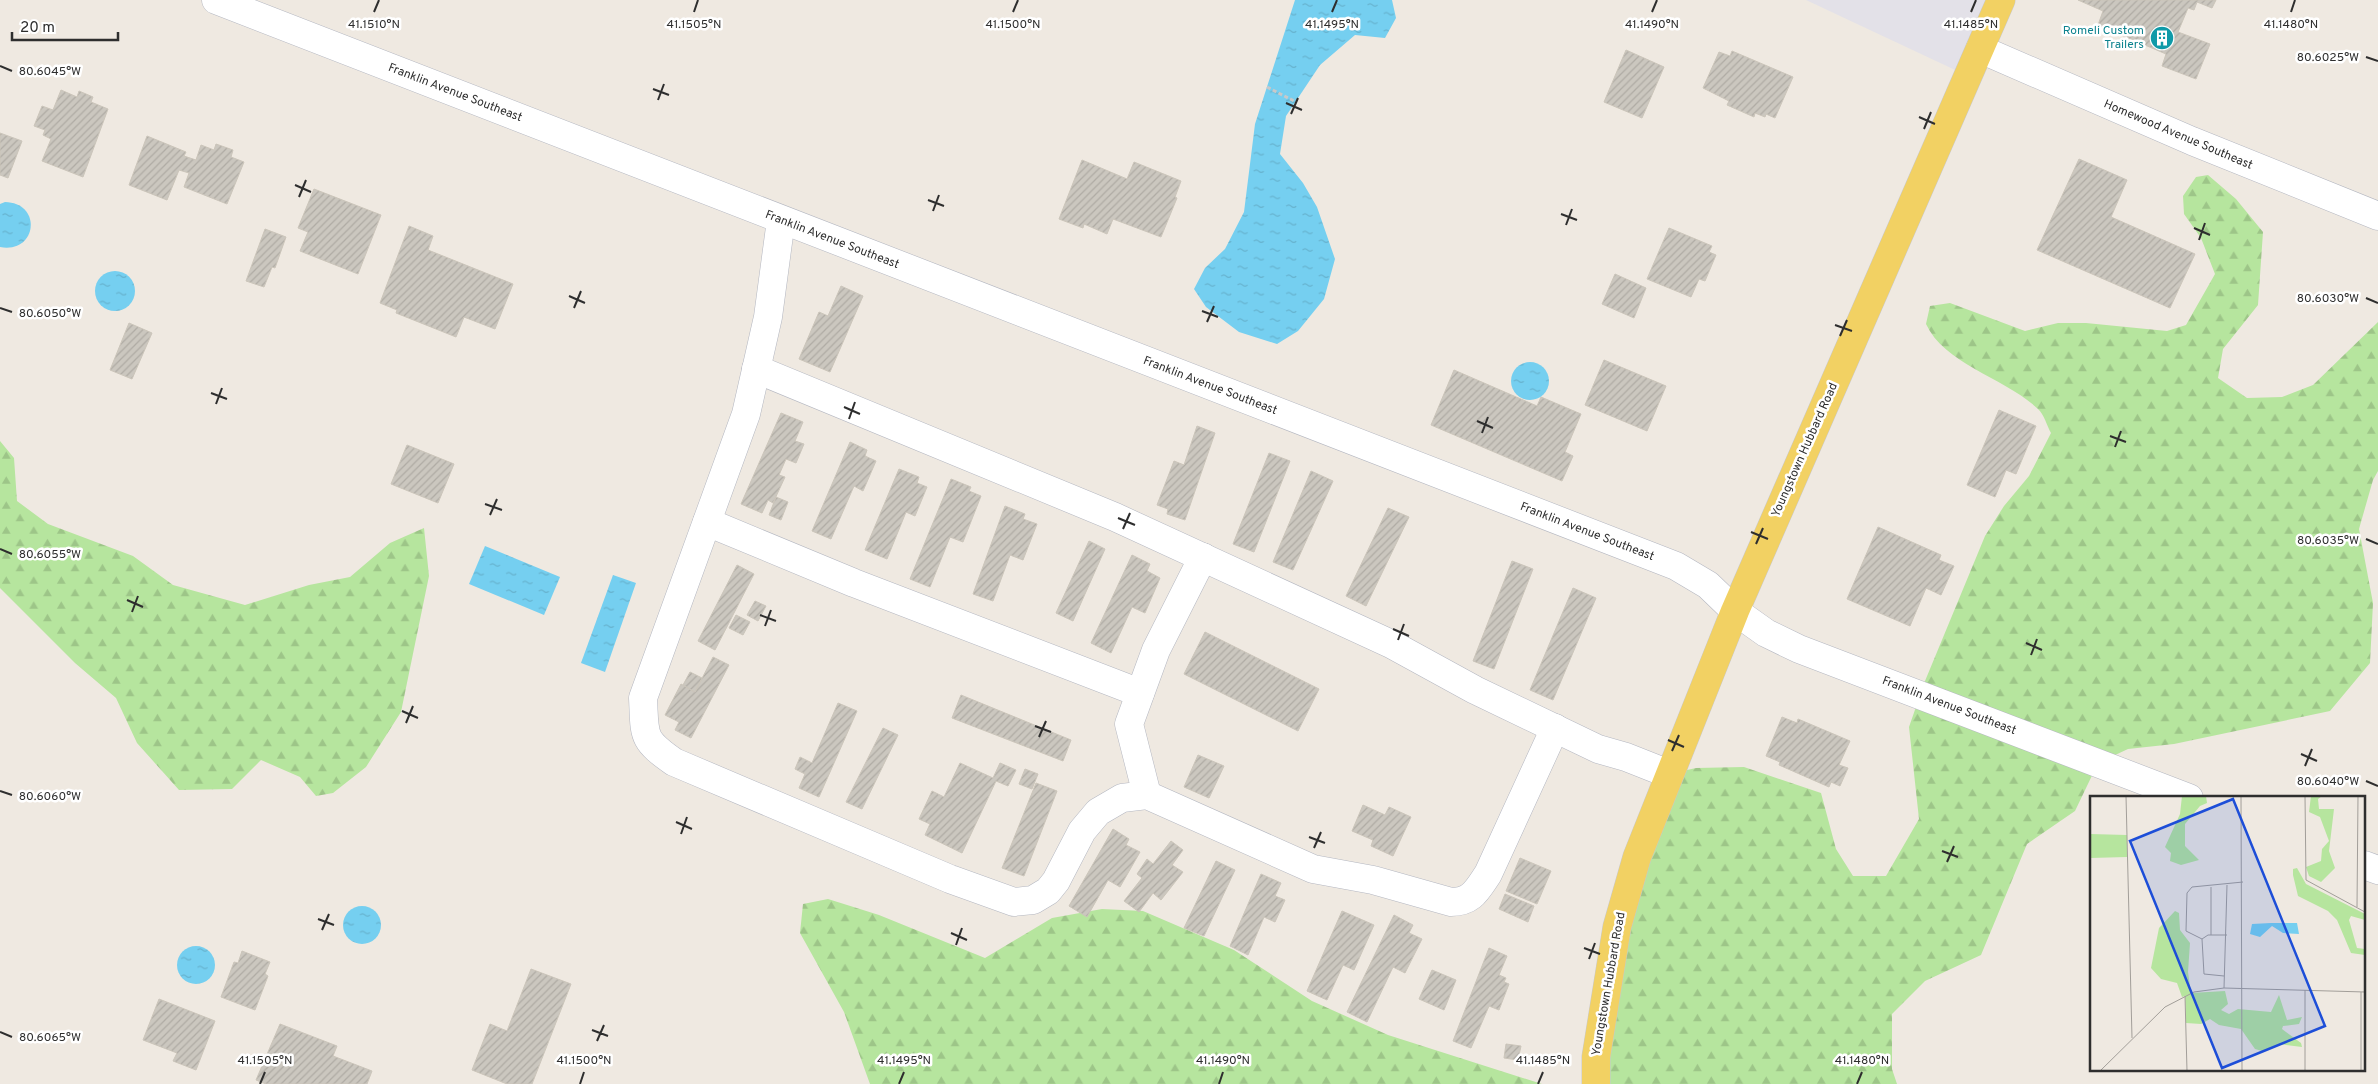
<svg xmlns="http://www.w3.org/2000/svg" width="2378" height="1084" font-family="Overpass,sans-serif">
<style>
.industrial{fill:#e3e1e8}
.forest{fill:url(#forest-firs)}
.water{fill:url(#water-ripples)}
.building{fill:url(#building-hatch);stroke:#cbc5ba}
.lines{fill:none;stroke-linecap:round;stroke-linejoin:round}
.street-casing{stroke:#b4b7c1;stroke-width:29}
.primary-casing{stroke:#c9c9c9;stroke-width:29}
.path{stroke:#c9c9c9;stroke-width:3;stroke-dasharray:4 2.5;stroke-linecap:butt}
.street{stroke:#fff;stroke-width:28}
.primary{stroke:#f2d163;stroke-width:28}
.ticks{fill:none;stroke:#2e2e2e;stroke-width:2}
.labels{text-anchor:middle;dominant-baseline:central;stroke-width:5;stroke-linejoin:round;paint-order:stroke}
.culture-label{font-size:12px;fill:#0d838f;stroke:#fff;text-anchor:end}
.street-label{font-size:12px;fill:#2e2e2e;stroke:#fff}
.inset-road{fill:none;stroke:#a29e99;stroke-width:1}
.view{fill:#1d4ed8;fill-opacity:0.15;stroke:#1d4ed8;stroke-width:2.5}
.inset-edge{fill:none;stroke:#2e2e2e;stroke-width:2.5}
.ticks-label{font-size:12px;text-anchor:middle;fill:#2e2e2e;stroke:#fff;stroke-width:5;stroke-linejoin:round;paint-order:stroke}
</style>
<defs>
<pattern id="forest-firs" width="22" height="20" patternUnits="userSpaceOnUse" patternTransform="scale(1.25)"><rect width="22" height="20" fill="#b6e59e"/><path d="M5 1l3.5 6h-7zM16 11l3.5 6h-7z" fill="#9dc588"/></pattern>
<pattern id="water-ripples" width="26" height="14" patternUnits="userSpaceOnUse" patternTransform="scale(1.25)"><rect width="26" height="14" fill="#75cff0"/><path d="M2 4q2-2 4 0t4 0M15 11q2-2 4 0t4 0" fill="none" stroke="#66b2ce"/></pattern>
<pattern id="building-hatch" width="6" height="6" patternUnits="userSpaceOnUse" patternTransform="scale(1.25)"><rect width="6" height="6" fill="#cbc7bf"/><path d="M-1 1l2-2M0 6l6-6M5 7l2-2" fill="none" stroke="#afaba4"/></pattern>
</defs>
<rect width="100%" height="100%" fill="#efe9e1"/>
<path class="industrial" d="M1806,0H2001L1968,76Z"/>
<g class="forest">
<path d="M2208,175L2236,199L2263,232L2258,305L2223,349L2218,378L2247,398L2282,397L2313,385L2378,322V471L2373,480L2359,529L2373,603L2370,663L2330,711L2174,744L2128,749L2098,763L2075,811L2027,844L1981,955L1925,981L1892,1014V1069L1897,1084H1596V1057L1669,774L1696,768L1744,767L1821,793L1836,849L1853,876H1886L1919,819L1909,727L1925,681L1985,536L2004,506L2029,476L2051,433C2047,426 2044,414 2038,409C2006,378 1945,365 1926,324L1930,306L1950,303L2025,331L2058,323H2086L2167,331L2186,325L2215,274L2201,238L2184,214L2183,196L2196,177Z"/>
<path d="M0,441L14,458L17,501L48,524L133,556L173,585L245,605L309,585L350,577L390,543L424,528L429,576L401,712L366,767L333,793L316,796L300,777L261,760L232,789L179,790L137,743L116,698L75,663L0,588Z"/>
<path d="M828,899L879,915L985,958L1052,918L1102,909L1143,911L1234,950L1312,1001L1388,1035L1542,1084H870L844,1012L800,933L803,904Z"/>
</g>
<g class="water">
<path d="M1295,0H1392L1396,18L1385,38L1355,35L1320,65L1286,116L1280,154L1303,183L1317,207L1335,259L1324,299L1298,331L1277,344L1239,332L1206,307L1194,289L1205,268L1225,249L1244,212L1255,124Z"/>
<path d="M5,202C43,203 37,254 0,247V204Z"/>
<circle cx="115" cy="291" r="20"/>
<circle cx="1530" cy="381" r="19"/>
<path d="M485,546L560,577L544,615L469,584Z"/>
<path d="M613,575L636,583L605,672L581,663Z"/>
<circle cx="362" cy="925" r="19"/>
<circle cx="196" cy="965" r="19"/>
</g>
<g class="building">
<path d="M2078,0H2216L2212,8L2197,2L2194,10L2188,8L2178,32L2210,44L2196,79L2162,66L2166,54L2098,25L2103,11Z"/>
<path d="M1626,50L1664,67L1642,118L1604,102Z"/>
<path d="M1732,51L1793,77L1775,118L1766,114L1765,117L1755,113L1754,117L1727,105L1729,101L1703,88L1719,52L1730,56Z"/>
<path d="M61,90L77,97L79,91L93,97L91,102L108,109L83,177L42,161L51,139L43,135L45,130L34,126L42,106L53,110Z"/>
<path d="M0,133L22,141L8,178L0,175Z"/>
<path d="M147,136L186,152L184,156L196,160L201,145L214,150L216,144L233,150L231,157L244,162L227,204L184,187L189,173L179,170L167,200L129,185Z"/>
<path d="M2079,159L2127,180L2111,217L2195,254L2170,308L2037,250Z"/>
<path d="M1082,160L1127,179L1134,162L1181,181L1175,197L1177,198L1161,237L1113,219L1107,234L1084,224L1083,228L1059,219Z"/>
<path d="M314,189L381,215L358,274L300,251L308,232L298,228Z"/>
<path d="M409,226L433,236L428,250L513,284L495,329L464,317L456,337L396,313L397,310L380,303Z"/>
<path d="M1669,228L1712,246L1709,252L1716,255L1705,281L1699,279L1691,297L1647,279Z"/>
<path d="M265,229L286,237L275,268L272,267L264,287L246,281Z"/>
<path d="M1615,274L1646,288L1634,318L1602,304Z"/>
<path d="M841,286L863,296L830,372L799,359L819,312L828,316Z"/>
<path d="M129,323L152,333L132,379L110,370Z"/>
<path d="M1604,360L1666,386L1647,431L1585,405Z"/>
<path d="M1454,370L1537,406L1541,397L1581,414L1565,452L1573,456L1562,481L1431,425Z"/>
<path d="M1999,410L2036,426L2016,474L2006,470L1995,497L1967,485Z"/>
<path d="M781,413L803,422L795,441L804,444L796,463L786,459L779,475L785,477L773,503L768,500L762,513L741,504Z"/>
<path d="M1197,426L1215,433L1185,520L1167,514L1168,509L1157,505L1174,461L1184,465Z"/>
<path d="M850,442L867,450L865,456L876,461L863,491L854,486L831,539L812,531Z"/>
<path d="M407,445L454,464L438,503L391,484Z"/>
<path d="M1269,453L1290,461L1254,552L1233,544Z"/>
<path d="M899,469L919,477L917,483L927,487L915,516L906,512L887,559L865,550Z"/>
<path d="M1311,471L1333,481L1293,570L1273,562Z"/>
<path d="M951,479L971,487L969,491L981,496L963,542L950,537L930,587L910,579Z"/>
<path d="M776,497L788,502L781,520L769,515Z"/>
<path d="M1005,506L1025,514L1023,519L1037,524L1023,560L1010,555L993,601L973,594Z"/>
<path d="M1388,508L1409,517L1366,606L1346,596Z"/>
<path d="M1878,527L1941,555L1939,560L1954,566L1941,595L1926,588L1910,626L1847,599Z"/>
<path d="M1089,541L1105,549L1073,621L1056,613Z"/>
<path d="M1132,555L1150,564L1147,571L1160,578L1145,613L1132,607L1111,653L1091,643Z"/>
<path d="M1512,561L1533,569L1494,669L1473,661Z"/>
<path d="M737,565L754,574L715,650L698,641Z"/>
<path d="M1573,588L1596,598L1553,700L1530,690Z"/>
<path d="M755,601L766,606L758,621L747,615Z"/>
<path d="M736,615L750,622L743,635L729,628Z"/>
<path d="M1205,632L1319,689L1298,731L1184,674Z"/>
<path d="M713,657L729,665L691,738L675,730L679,722L665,715L681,684L695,692Z"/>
<path d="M690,672L702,678L695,692L683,685Z"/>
<path d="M961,695L1071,740L1063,761L952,718Z"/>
<path d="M838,703L857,711L819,797L799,788L805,774L795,769L800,757L812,763Z"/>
<path d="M1782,717L1797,723L1798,719L1850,741L1839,765L1848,768L1840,786L1831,782L1829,787L1779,765L1780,762L1766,756Z"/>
<path d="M883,728L898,735L862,809L846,802Z"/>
<path d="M1198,755L1224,766L1209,798L1184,787Z"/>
<path d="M960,763L993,778L1000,763L1016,770L1008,786L996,781L962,853L925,835L930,824L919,819L932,791L944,797Z"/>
<path d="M1025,769L1038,774L1032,789L1019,784Z"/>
<path d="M1036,783L1057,791L1024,876L1002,868Z"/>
<path d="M1363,805L1385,815L1389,807L1411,817L1393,856L1371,846L1373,840L1352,831Z"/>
<path d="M1113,829L1129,839L1126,845L1140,852L1120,887L1108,880L1087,917L1069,906Z"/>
<path d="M1171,841L1183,850L1172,865L1183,872L1161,900L1153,893L1139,912L1124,901L1142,878L1137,874L1147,859L1153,864Z"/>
<path d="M1520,858L1551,871L1537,904L1506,891Z"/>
<path d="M1216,861L1235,870L1204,936L1184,928Z"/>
<path d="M1261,874L1281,883L1275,896L1285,900L1275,922L1264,917L1248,955L1230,946Z"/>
<path d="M1505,894L1534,906L1528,922L1499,909Z"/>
<path d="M1342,911L1374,925L1354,970L1343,965L1327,1000L1307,991Z"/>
<path d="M1394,915L1413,925L1409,933L1422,939L1405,973L1393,967L1367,1022L1347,1012Z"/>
<path d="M1489,948L1507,956L1499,975L1506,978L1504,982L1509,984L1499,1010L1489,1006L1471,1048L1453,1041Z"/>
<path d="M242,951L270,962L265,974L268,976L255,1010L221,997L234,962L238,963Z"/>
<path d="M531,969L571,984L532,1084H507L472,1070L490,1024L507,1031Z"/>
<path d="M1432,970L1456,980L1444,1010L1419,999Z"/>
<path d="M159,999L215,1021L196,1070L173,1061L177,1053L143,1040Z"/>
<path d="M280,1024L337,1046L333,1056L372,1071L367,1084H266L256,1080Z"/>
<path d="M1506,1044L1521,1046L1518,1060L1504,1058Z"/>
</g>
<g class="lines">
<g class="street-casing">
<g id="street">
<path d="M216,0L1676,566L1708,585L1735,611L1766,633L1799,649L2189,798"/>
<path d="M1980,49L2192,141L2378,216"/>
<path d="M781,220L768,317L746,414L643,698C645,736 641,739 674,762L950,879L1014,902L1033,900L1048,891L1056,881L1082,831L1098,812L1122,798L1147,795L1313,869L1373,880L1451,902C1472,902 1477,890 1488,874L1555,728"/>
<path d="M756,369L1115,517L1391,644L1475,690L1598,749L1626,757L1669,774"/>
<path d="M707,522L854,583L1140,693"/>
<path d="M1147,795L1129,724L1156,650L1203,557"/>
<path d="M2364,865L2378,870"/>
</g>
</g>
<g class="primary-casing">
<path id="primary" d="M1596,1084V1057L1617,927L1637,857L1735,611L2001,0"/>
</g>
<path class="path" d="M1267,87L1296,102"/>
<use href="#street" class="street"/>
<use href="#primary" class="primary"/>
</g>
<path class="ticks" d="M374,12L379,0M694,12L698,0M1013,12L1018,0M1332,12L1337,0M1652,12L1657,0M1971,12L1976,0M2291,12L2295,0M2366,57L2378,61M0,66L12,71M653,89L669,95M658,100L664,84M1286,103L1302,110M1291,114L1298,98M1919,117L1935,124M1924,129L1931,112M295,185L311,192M299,197L306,180M928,200L944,206M933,211L939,195M1561,214L1577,220M1566,225L1572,209M2194,228L2210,235M2199,240L2205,223M569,296L585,303M2366,298L2378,303M0,308L12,312M574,308L581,291M1202,311L1218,317M1207,322L1214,306M1835,325L1852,331M1840,336L1847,320M211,393L227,399M216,404L222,388M844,407L860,414M849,419L855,402M1477,421L1493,428M1482,433L1488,417M2110,436L2126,442M2115,447L2121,431M485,504L502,510M490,515L497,499M1118,518L1135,525M1123,529L1130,513M1751,532L1768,539M2366,539L2378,544M1756,544L1763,528M0,549L12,554M127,600L143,607M132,612L138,596M760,615L776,621M765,626L771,610M1393,629L1409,636M1398,640L1404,624M2026,643L2042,650M2031,655L2037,639M402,711L418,718M406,723L413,706M1035,726L1051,732M1039,737L1046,721M1668,740L1684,747M1672,751L1679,735M2301,754L2317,761M2305,766L2312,749M2366,781L2378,786M0,791L12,795M676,822L692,829M681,834L687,817M1309,837L1325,843M1314,848L1321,832M1942,851L1958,857M1947,862L1954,846M318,919L334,925M322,930L329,914M951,933L967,940M956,945L962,928M1584,948L1600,954M1589,959L1595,943M592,1030L608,1036M0,1032L12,1037M597,1041L604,1025M260,1084L265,1072M580,1084L584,1072M899,1084L904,1072M1219,1084L1223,1072M1538,1084L1543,1072M1857,1084L1862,1072"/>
<defs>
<g id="building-disc" transform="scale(1.25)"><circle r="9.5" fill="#0f9aa8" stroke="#fff"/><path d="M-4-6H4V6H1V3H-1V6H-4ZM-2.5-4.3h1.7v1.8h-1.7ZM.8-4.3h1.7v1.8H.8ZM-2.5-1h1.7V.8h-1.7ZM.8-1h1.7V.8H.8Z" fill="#fff"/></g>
</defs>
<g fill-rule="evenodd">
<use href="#building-disc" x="2162" y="38"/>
</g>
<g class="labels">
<g class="culture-label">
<text x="2144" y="31">Romeli Custom<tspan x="2144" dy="14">Trailers</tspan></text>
</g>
<g class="street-label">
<text transform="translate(455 93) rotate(21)">Franklin Avenue Southeast</text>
<text transform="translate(2178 135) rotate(23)">Homewood Avenue Southeast</text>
<text transform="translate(832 240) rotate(21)">Franklin Avenue Southeast</text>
<text transform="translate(1210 386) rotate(21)">Franklin Avenue Southeast</text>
<text transform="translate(1805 450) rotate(-66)">Youngstown Hubbard Road</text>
<text transform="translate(1587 532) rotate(21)">Franklin Avenue Southeast</text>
<text transform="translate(1949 706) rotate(21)">Franklin Avenue Southeast</text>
<text transform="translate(1609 984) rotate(-80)">Youngstown Hubbard Road</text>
</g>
</g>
<g transform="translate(2090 796)">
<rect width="275" height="275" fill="#efe9e1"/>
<path d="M92,0H116L117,7L110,10L95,28V50L109,64L91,69L80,65L81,57L75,51L90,18ZM221,0H232L228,3L229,13H244L239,55L245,72L231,86L219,80L216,71L231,65L232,53L239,45L230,21L219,16ZM0,38L37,39V61L0,62ZM207,72L216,88L275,118V124L261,120L259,124L267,152L275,153V159L261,157L247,124L238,115L208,100L203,79V73ZM85,115L89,117L90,134L100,147L98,176L101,197L135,195L138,208L131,214L139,218L148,213L181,216L189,199L197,224L212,221L209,228L193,230L192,233L211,247L212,251L189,248L172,255L165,253L151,233L129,229L120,223L111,228L96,227L95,200L92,201L87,187L71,183L61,172L69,132Z" fill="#b6e59e"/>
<path d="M181,127H207L209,138L193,137L182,130L170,141L160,138L162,128Z" fill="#75cff0"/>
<path class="inset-road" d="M36,0L42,242M151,0L152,275M215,0L216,84L275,116M121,91V139M267,111L268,0M112,143L118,139H137M134,180L114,178L112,143L96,135L97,97L102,91L153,86M134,192L137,89M95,200L97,275M10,275L75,211L104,196L134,192L275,196M215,275V194M271,275V196"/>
<path class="view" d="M143,3L235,230L132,272L40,45Z"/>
<rect width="275" height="275" class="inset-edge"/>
</g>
<g class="ticks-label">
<text x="1332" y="28">41.1495°N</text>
<text x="1971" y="28">41.1485°N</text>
<text x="2291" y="28">41.1480°N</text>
<text x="374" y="28">41.1510°N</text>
<text x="694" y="28">41.1505°N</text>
<text x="1013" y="28">41.1500°N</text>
<text x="1652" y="28">41.1490°N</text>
<text x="2328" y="61">80.6025°W</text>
<text x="50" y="75">80.6045°W</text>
<text x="2328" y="302">80.6030°W</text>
<text x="50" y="317">80.6050°W</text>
<text x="2328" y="544">80.6035°W</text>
<text x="50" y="558">80.6055°W</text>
<text x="2328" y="785">80.6040°W</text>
<text x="50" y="800">80.6060°W</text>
<text x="50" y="1041">80.6065°W</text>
<text x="265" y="1064">41.1505°N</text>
<text x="584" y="1064">41.1500°N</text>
<text x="904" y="1064">41.1495°N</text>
<text x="1223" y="1064">41.1490°N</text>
<text x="1543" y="1064">41.1485°N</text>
<text x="1862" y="1064">41.1480°N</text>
</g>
<path d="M12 32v8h106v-8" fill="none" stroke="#2e2e2e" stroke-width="2.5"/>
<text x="20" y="32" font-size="15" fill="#2e2e2e" stroke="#ffffff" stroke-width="4" paint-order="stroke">20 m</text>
</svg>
